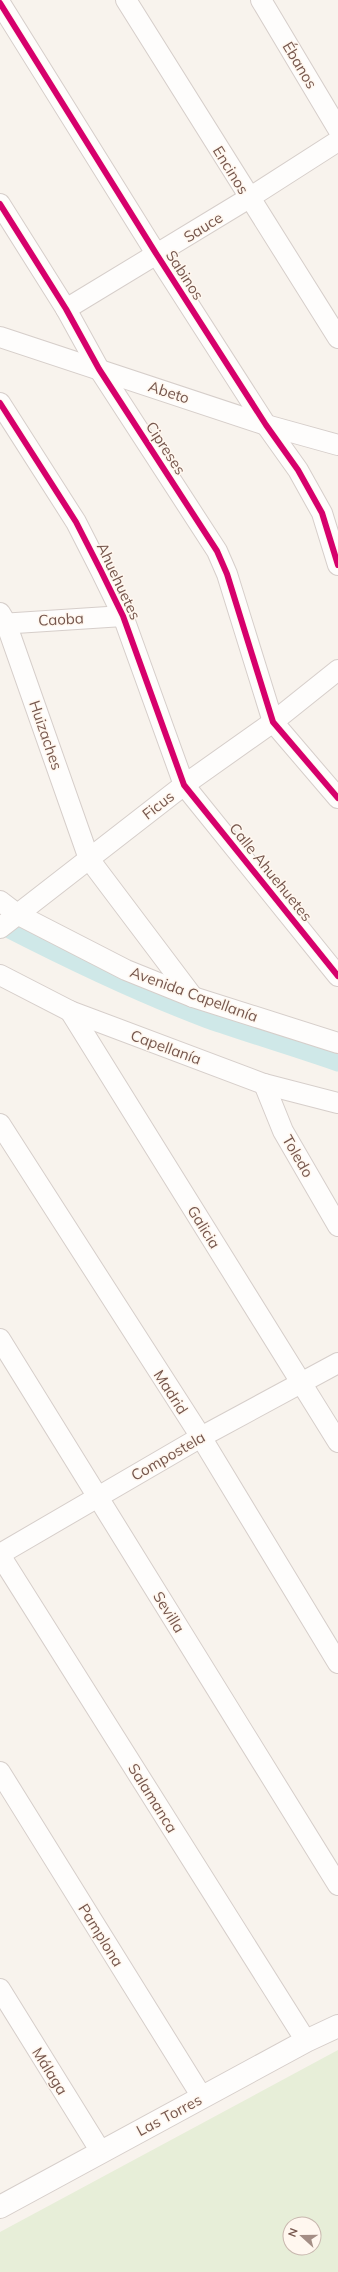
<svg xmlns="http://www.w3.org/2000/svg" width="338" height="2272" font-family="Mulish,sans-serif">
<style>
.green{fill:#e7eed8;fill-rule:evenodd}
.lines{fill:none;stroke-linecap:round;stroke-linejoin:round}
.canal{stroke:#cfe8e8;stroke-width:19}
.minor-casing{stroke:#d6ceca;stroke-width:22}
.tertiary-casing{stroke:#d6ceca;stroke-width:24}
.minor{stroke:#fefdfc;stroke-width:20}
.tertiary{stroke:#fefdfc;stroke-width:22}
.cycleway-casing{stroke:#fff7ef;stroke-width:8}
.cycleway{stroke:#d6006c;stroke-width:6}
.labels{text-anchor:middle;dominant-baseline:central;stroke-width:3;stroke-linejoin:round;paint-order:stroke}
.street-label{font-size:15px;fill:#76574d;stroke:#fff7ef}
</style>
<rect width="100%" height="100%" fill="#f8f3ed"/>
<path class="green" d="M338,2050V2272H0V2232ZM290,2224H314V2248H290Z"/>
<g class="lines">
<path class="canal" d="M0,924C68,959 136,992 208,1019C251,1034 295,1047 338,1062"/>
<g class="minor-casing">
<g id="minor">
<path d="M126,0L338,338"/>
<path d="M261,0L338,129"/>
<path d="M0,3L157,255L266,425L298,470L322,513L338,565"/>
<path d="M0,204L66,309L99,369L217,551L227,574L273,722L338,798"/>
<path d="M66,309L249,198L338,141"/>
<path d="M0,337L266,425L338,445"/>
<path d="M0,403L76,522L101,571L123,616L184,785L338,976"/>
<path d="M0,613L6,623L89,859L193,997"/>
<path d="M0,624L123,616"/>
<path d="M0,901L17,914L126,970L193,997L338,1043"/>
<path d="M0,928L184,785L273,722L338,670"/>
<path d="M0,975L70,1011L264,1084L338,1103"/>
<path d="M70,1011L338,1442"/>
<path d="M264,1084L283,1131L338,1226"/>
<path d="M0,1124L201,1437L338,1663"/>
<path d="M0,1339L338,1885"/>
<path d="M0,1554L201,1437L338,1363"/>
<path d="M0,1555L306,2041"/>
<path d="M0,1772L202,2097"/>
<path d="M0,1989L101,2152"/>
</g>
</g>
<g class="tertiary-casing">
<path id="tertiary" d="M0,2207L306,2041L338,2026"/>
</g>
<use href="#minor" class="minor"/>
<use href="#tertiary" class="tertiary"/>
<g class="cycleway-casing">
<g id="cycleway">
<path d="M0,3L157,255L266,425L298,470L322,513L338,565"/>
<path d="M0,204L66,309L99,369L217,551L227,574L273,722L338,798"/>
<path d="M0,403L76,522L101,571L123,616L184,785L338,976"/>
</g>
</g>
<use href="#cycleway" class="cycleway"/>
</g>
<g class="labels">
<g class="street-label">
<text transform="translate(300 65) rotate(59)">Ébanos</text>
<text transform="translate(231 170) rotate(58)">Encinos</text>
<text transform="translate(203 227) rotate(-32)">Sauce</text>
<text transform="translate(185 275) rotate(57)">Sabinos</text>
<text transform="translate(169 392) rotate(18)">Abeto</text>
<text transform="translate(166 448) rotate(57)">Cipreses</text>
<text transform="translate(119 581) rotate(65)">Ahuehuetes</text>
<text transform="translate(61 619) rotate(-3)">Caoba</text>
<text transform="translate(46 735) rotate(71)">Huizaches</text>
<text transform="translate(158 805) rotate(-38)">Ficus</text>
<text transform="translate(271 872) rotate(51)">Calle Ahuehuetes</text>
<text transform="translate(194 994) rotate(20)">Avenida Capellanía</text>
<text transform="translate(166 1047) rotate(20)">Capellanía</text>
<text transform="translate(298 1156) rotate(60)">Toledo</text>
<text transform="translate(204 1227) rotate(58)">Galicia</text>
<text transform="translate(171 1392) rotate(57)">Madrid</text>
<text transform="translate(168 1456) rotate(-30)">Compostela</text>
<text transform="translate(169 1612) rotate(58)">Sevilla</text>
<text transform="translate(153 1798) rotate(58)">Salamanca</text>
<text transform="translate(101 1935) rotate(58)">Pamplona</text>
<text transform="translate(50 2071) rotate(58)">Málaga</text>
<text transform="translate(169 2115) rotate(-28)">Las Torres</text>
</g>
</g>
<g transform="translate(302 2236) rotate(291)"><circle r="19" fill="#fff7ef" stroke="#c8b7ae"/>
<path d="M0-3L7 15L0 10L-7 15Z" fill="#a48e85"/>
<text y="-6" font-size="11" font-weight="bold" text-anchor="middle" fill="#76574d">N</text>
</g>
</svg>
